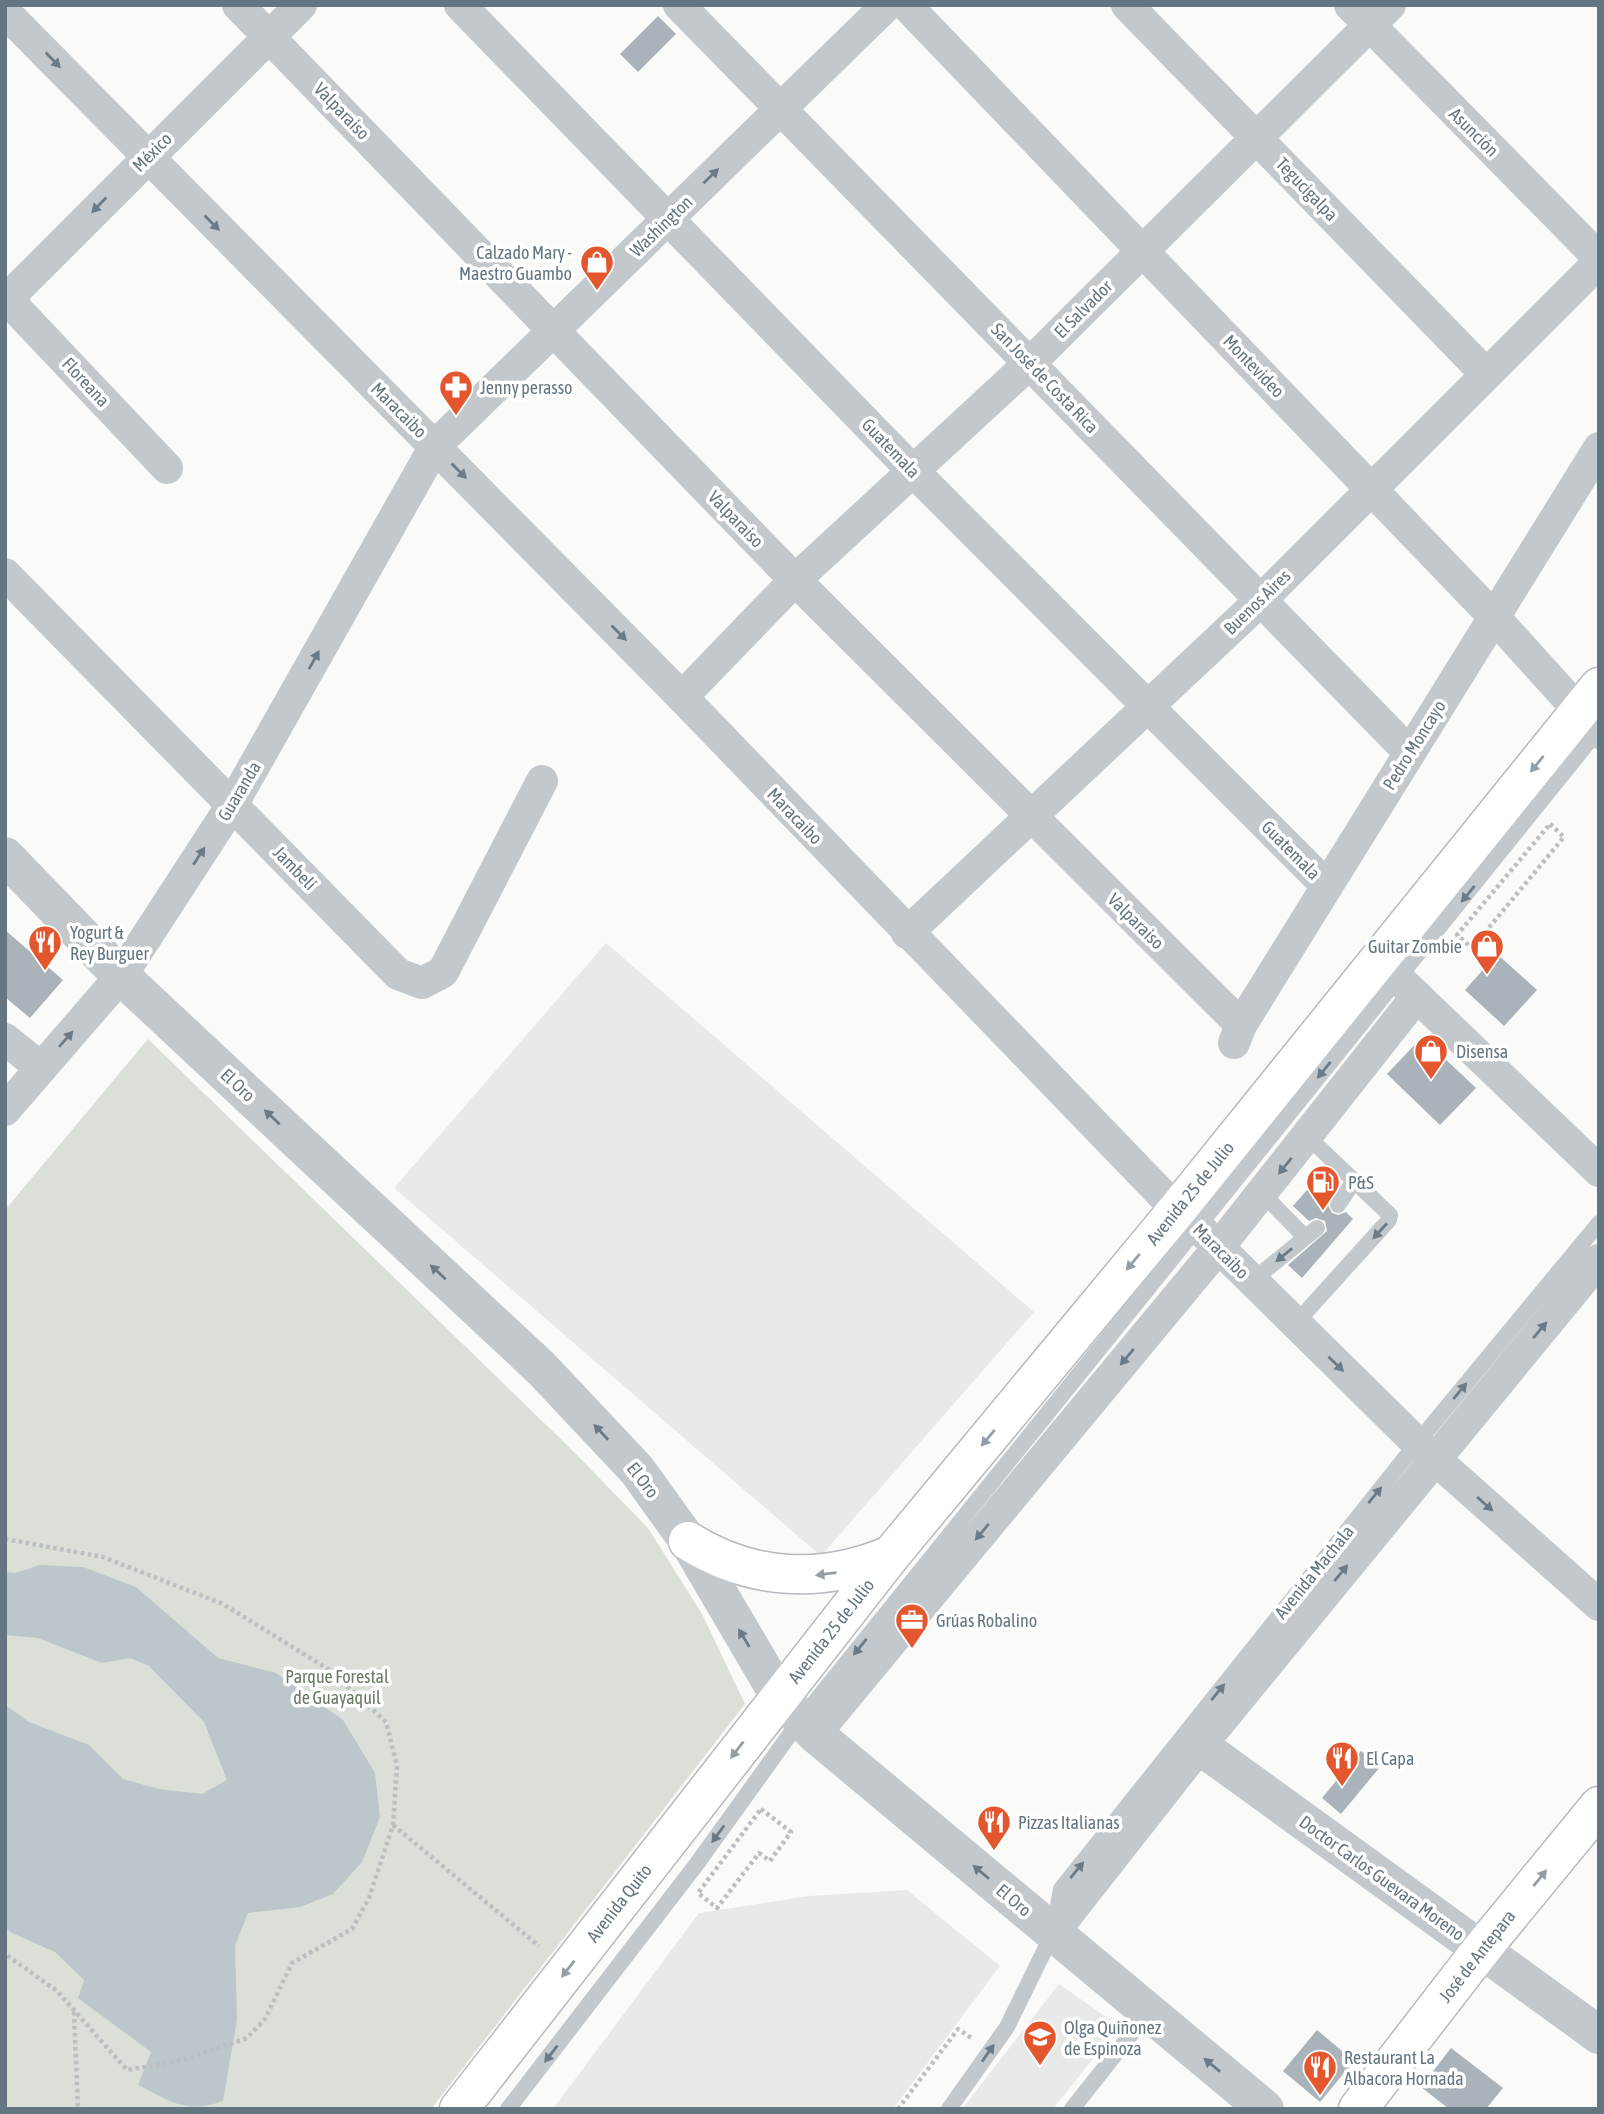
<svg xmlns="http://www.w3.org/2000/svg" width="1604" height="2114" font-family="'Asap Condensed',sans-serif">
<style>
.built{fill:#e8e9e9}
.green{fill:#dadfd7}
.water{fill:#bbc7cb}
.building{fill:#aab3b9}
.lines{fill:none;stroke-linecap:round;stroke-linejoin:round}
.primary-casing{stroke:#b5babe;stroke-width:41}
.path{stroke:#bbbfc2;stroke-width:4.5;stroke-dasharray:3.5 3.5;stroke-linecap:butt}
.service{stroke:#c3c8cc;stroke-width:16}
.minor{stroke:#c3c8cc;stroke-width:32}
.tertiary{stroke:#c3c8cc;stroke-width:38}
.primary{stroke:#fff;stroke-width:38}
.oneway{fill:#6a7a87}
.oneway2{fill:#939fa8}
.labels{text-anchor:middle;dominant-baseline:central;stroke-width:7;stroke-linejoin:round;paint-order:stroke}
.street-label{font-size:18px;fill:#657683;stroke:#fff}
.poi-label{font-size:18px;fill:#657683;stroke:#fff;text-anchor:start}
.park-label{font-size:18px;fill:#687a64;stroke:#fff}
</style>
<rect width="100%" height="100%" fill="#fafaf8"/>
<g class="built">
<path d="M606,943L1034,1312L821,1556L394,1188Z"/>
<path d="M907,1890L1000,1966L893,2109H553L699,1913L809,1896Z"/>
<path d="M1059,1984L1119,2026L1053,2109H962Z"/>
</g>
<path class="green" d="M148,1039L571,1449L648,1528L702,1614L745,1704L431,2109H5V1210Z"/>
<path class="water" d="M40,1565L83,1567L136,1587L218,1658L276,1673L343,1720L375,1773L380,1817L362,1862L333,1894L300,1907L248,1913L235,1946L237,2020L223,2101C186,2114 172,2102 138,2085L151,2052L78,1998L84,1980L55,1952L12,1933L5,1927V1705L29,1722L89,1745L123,1779L159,1789L202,1794L227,1780L204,1722L149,1666L130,1658L102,1663L38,1638L5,1635V1572L15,1573Z"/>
<g class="building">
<path d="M658,16L676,34L638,72L620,54Z"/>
<path d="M5,930L63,980L30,1018L5,997Z"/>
<path d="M1497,954L1537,990L1504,1026L1465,990Z"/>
<path d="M1422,1037L1476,1088L1440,1125L1387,1074Z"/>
<path d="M1313,1183L1330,1198L1328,1205L1332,1213L1338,1215L1346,1212L1353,1219L1302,1278L1288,1265L1327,1231L1325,1221L1316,1218L1309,1221L1293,1206Z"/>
<path d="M1361,1751L1380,1767L1341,1814L1322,1798Z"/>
<path d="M1317,2030L1354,2061L1320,2102L1283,2071Z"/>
<path d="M1451,2048L1503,2088L1486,2109H1449L1421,2087Z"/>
</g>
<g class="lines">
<g class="primary-casing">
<g id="primary">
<path d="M688,1541C752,1581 822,1584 891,1555"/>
<path d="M459,2109L891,1555L1177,1210L1599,687"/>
<path d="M1358,2109L1481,1950L1599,1806"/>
</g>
</g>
<g class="path">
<path d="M1550,824L1564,837L1472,948L1457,935Z"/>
<path d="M5,1539L103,1557L223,1604L328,1669L386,1722L397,1766L393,1825L369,1898L352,1929L292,1963L265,2019L247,2038L183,2060L127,2070L57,1991L5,1954"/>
<path d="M761,1809L791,1832L770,1861L759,1853L717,1908L698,1893Z"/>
<path d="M393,1825L539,1946"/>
<path d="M74,2012L78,2109"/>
<path d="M898,2109L958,2029L973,2039"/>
</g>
<g class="service">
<path d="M1262,1193L1305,1237"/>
<path d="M1338,1205L1354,1181"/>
<path d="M1252,1281L1317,1228"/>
<path d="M1295,1324L1389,1220L1390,1215L1308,1137"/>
<path d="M508,2109L696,1865L801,1719L1599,729"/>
<path d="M949,2109L1007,2027L1053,1933L1061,1889L1417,1443L1599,1223"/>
<path d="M1072,2109L1148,2013"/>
</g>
<g class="minor">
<path d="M238,5L795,580L1241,1025"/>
<path d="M460,5L912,470L1327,886"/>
<path d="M679,5L1409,752"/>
<path d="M906,5L1494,617L1599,733"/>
<path d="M1127,5L1486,374"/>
<path d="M1350,5L1599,258"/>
<path d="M5,12L682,697L1177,1210L1197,1226L1417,1443L1599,1605"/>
<path d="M5,297L167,468"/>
<path d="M5,301L301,5"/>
<path d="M5,574L398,974L422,983L443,972L542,781"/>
<path d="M682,697L795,580L1030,363L1390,5"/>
<path d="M907,933L1261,600L1599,262"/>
<path d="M1378,959L1599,1171"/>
<path d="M5,1039L41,1068"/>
<path d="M1234,1043L1241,1025L1599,448"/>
<path d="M5,1110L121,976L232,805L435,446L887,5"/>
<path d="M815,1734L1218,1248L1417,996"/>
<path d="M1053,1933L1200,1746L1599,1260"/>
</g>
<g class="tertiary">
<path d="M5,856L121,976L542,1369L637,1470L688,1541L779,1696L815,1734L1265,2109"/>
<path d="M1200,1746L1599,2035"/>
</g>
<use href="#primary" class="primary"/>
</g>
<defs><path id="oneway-solid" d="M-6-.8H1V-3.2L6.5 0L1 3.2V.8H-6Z" transform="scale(1.75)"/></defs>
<g class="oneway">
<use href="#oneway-solid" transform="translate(53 60) rotate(46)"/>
<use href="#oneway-solid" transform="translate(711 176) rotate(-44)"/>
<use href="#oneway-solid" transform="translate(99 205) rotate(134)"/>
<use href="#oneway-solid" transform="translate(212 223) rotate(45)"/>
<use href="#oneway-solid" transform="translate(459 471) rotate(45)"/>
<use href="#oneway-solid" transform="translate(619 633) rotate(45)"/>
<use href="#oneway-solid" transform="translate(314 660) rotate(-61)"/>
<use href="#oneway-solid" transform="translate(199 856) rotate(-57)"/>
<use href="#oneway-solid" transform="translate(1468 894) rotate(129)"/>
<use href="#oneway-solid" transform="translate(66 1039) rotate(-49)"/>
<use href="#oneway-solid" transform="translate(1324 1070) rotate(129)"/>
<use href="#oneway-solid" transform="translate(272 1117) rotate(-137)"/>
<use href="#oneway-solid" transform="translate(1285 1166) rotate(129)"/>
<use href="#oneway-solid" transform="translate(1380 1231) rotate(132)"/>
<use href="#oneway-solid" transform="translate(1284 1255) rotate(141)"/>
<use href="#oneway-solid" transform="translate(438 1272) rotate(-137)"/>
<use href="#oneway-solid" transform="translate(1540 1330) rotate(-50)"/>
<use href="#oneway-solid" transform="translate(1127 1357) rotate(130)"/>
<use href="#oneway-solid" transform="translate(1336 1364) rotate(44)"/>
<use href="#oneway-solid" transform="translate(1460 1391) rotate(-50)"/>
<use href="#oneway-solid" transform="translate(601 1432) rotate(-133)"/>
<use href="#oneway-solid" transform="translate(1375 1495) rotate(-51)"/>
<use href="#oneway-solid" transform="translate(1485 1504) rotate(42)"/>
<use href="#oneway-solid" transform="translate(982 1532) rotate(130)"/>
<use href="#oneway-solid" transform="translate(1341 1573) rotate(-51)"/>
<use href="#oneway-solid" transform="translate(744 1638) rotate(-121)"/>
<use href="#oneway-solid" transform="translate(860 1647) rotate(129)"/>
<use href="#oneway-solid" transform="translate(1218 1692) rotate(-51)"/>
<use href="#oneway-solid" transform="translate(718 1834) rotate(126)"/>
<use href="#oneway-solid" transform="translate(1077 1870) rotate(-51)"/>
<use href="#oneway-solid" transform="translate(981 1872) rotate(-140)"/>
<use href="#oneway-solid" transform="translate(988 2053) rotate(-55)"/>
<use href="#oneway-solid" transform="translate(551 2054) rotate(128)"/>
<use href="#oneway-solid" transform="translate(1212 2065) rotate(-141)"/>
</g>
<g class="oneway2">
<use href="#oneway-solid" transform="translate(1537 764) rotate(129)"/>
<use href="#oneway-solid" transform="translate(1133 1262) rotate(130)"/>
<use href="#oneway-solid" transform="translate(988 1438) rotate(130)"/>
<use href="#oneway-solid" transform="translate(826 1574) rotate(173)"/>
<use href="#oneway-solid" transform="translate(737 1750) rotate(128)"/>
<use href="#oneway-solid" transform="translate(1540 1878) rotate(-51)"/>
<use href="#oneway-solid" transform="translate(568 1969) rotate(128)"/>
</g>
<defs>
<g id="shop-pin" transform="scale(1.75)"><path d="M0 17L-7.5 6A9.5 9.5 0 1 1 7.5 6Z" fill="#e4572e" stroke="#fff"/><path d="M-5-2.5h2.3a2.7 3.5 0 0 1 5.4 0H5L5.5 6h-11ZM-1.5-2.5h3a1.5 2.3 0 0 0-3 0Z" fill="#fff"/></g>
<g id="pharmacy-pin" transform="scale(1.75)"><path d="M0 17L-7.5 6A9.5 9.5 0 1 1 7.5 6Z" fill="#e4572e" stroke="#fff"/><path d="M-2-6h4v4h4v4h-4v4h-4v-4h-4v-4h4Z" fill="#fff"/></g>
<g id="restaurant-pin" transform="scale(1.75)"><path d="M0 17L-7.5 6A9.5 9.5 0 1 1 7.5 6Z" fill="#e4572e" stroke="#fff"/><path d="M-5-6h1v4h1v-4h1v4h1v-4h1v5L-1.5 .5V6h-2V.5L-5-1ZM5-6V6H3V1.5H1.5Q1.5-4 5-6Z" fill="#fff"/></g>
<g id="fuel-pin" transform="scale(1.75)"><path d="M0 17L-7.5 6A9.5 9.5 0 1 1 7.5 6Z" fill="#e4572e" stroke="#fff"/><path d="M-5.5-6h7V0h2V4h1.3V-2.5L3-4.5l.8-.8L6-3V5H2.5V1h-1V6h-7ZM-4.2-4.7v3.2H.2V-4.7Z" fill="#fff"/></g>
<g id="office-pin" transform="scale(1.75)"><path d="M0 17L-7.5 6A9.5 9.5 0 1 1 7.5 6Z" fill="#e4572e" stroke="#fff"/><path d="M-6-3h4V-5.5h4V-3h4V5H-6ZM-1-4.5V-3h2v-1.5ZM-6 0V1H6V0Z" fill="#fff"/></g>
<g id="school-pin" transform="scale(1.75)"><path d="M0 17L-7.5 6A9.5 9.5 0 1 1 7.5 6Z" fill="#e4572e" stroke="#fff"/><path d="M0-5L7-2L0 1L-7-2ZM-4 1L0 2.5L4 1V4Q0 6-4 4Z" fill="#fff"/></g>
</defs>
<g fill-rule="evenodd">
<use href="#shop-pin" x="597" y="262"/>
<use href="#pharmacy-pin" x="456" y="387"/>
<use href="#restaurant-pin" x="45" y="942"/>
<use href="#shop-pin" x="1487" y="946"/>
<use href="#shop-pin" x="1431" y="1051"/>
<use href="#fuel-pin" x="1323" y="1182"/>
<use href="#office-pin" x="912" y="1620"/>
<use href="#restaurant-pin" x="1342" y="1758"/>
<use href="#restaurant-pin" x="994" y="1822"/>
<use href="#school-pin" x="1040" y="2037"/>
<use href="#restaurant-pin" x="1320" y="2067"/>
</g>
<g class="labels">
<g class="street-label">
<text transform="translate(342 111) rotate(46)">Valparaiso</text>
<text transform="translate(1474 132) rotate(45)">Asunción</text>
<text transform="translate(152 152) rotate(-45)">México</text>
<text transform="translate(1307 189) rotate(46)">Tegucigalpa</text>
<text transform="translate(661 226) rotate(-44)">Washington</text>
<text transform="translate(1083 309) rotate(-45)">El Salvador</text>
<text transform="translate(1254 366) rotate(46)">Montevideo</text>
<text transform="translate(1045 378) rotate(46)">San José de Costa Rica</text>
<text transform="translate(86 382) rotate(47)">Floreana</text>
<text transform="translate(399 410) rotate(45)">Maracaibo</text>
<text transform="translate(891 448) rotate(46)">Guatemala</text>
<text transform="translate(736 519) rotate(46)">Valparaiso</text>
<text transform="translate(1257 602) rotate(-44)">Buenos Aires</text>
<text transform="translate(1414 745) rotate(-58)">Pedro Moncayo</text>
<text transform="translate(239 791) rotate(-59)">Guaranda</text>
<text transform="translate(795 816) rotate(46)">Maracaibo</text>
<text transform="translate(1291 850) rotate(45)">Guatemala</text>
<text transform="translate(295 868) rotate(46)">Jambelí</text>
<text transform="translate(1136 921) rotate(45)">Valparaiso</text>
<text transform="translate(238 1085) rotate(43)">El Oro</text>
<text transform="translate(1190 1193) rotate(-51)">Avenida 25 de Julio</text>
<text transform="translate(1221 1251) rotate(45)">Maracaibo</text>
<text transform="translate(643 1480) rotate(52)">El Oro</text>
<text transform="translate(1314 1572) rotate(-51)">Avenida Machala</text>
<text transform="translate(831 1631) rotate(-52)">Avenida 25 de Julio</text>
<text transform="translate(1382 1878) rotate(36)">Doctor Carlos Guevara Moreno</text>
<text transform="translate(1014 1900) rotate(40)">El Oro</text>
<text transform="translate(619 1903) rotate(-52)">Avenida Quito</text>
<text transform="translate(1477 1956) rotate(-52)">José de Antepara</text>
</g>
<g class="poi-label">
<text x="572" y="252" text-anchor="end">Calzado Mary -<tspan x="572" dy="21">Maestro Guambo</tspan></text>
<text x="480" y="387">Jenny perasso</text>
<text x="70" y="932">Yogurt &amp;<tspan x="70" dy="21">Rey Burguer</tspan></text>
<text x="1462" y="946" text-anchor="end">Guitar Zombie</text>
<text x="1456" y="1051">Disensa</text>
<text x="1348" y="1182">P&amp;S</text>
<text x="936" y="1620">Grúas Robalino</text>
<text x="1366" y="1758">El Capa</text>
<text x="1018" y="1822">Pizzas Italianas</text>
<text x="1064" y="2027">Olga Quiñonez<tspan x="1064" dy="21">de Espinoza</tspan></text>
<text x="1344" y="2057">Restaurant La<tspan x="1344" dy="21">Albacora Hornada</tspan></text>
</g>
<g class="park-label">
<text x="337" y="1676">Parque Forestal<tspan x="337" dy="21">de Guayaquil</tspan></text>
</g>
</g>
<rect width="1604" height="2114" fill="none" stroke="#657683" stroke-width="14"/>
</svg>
